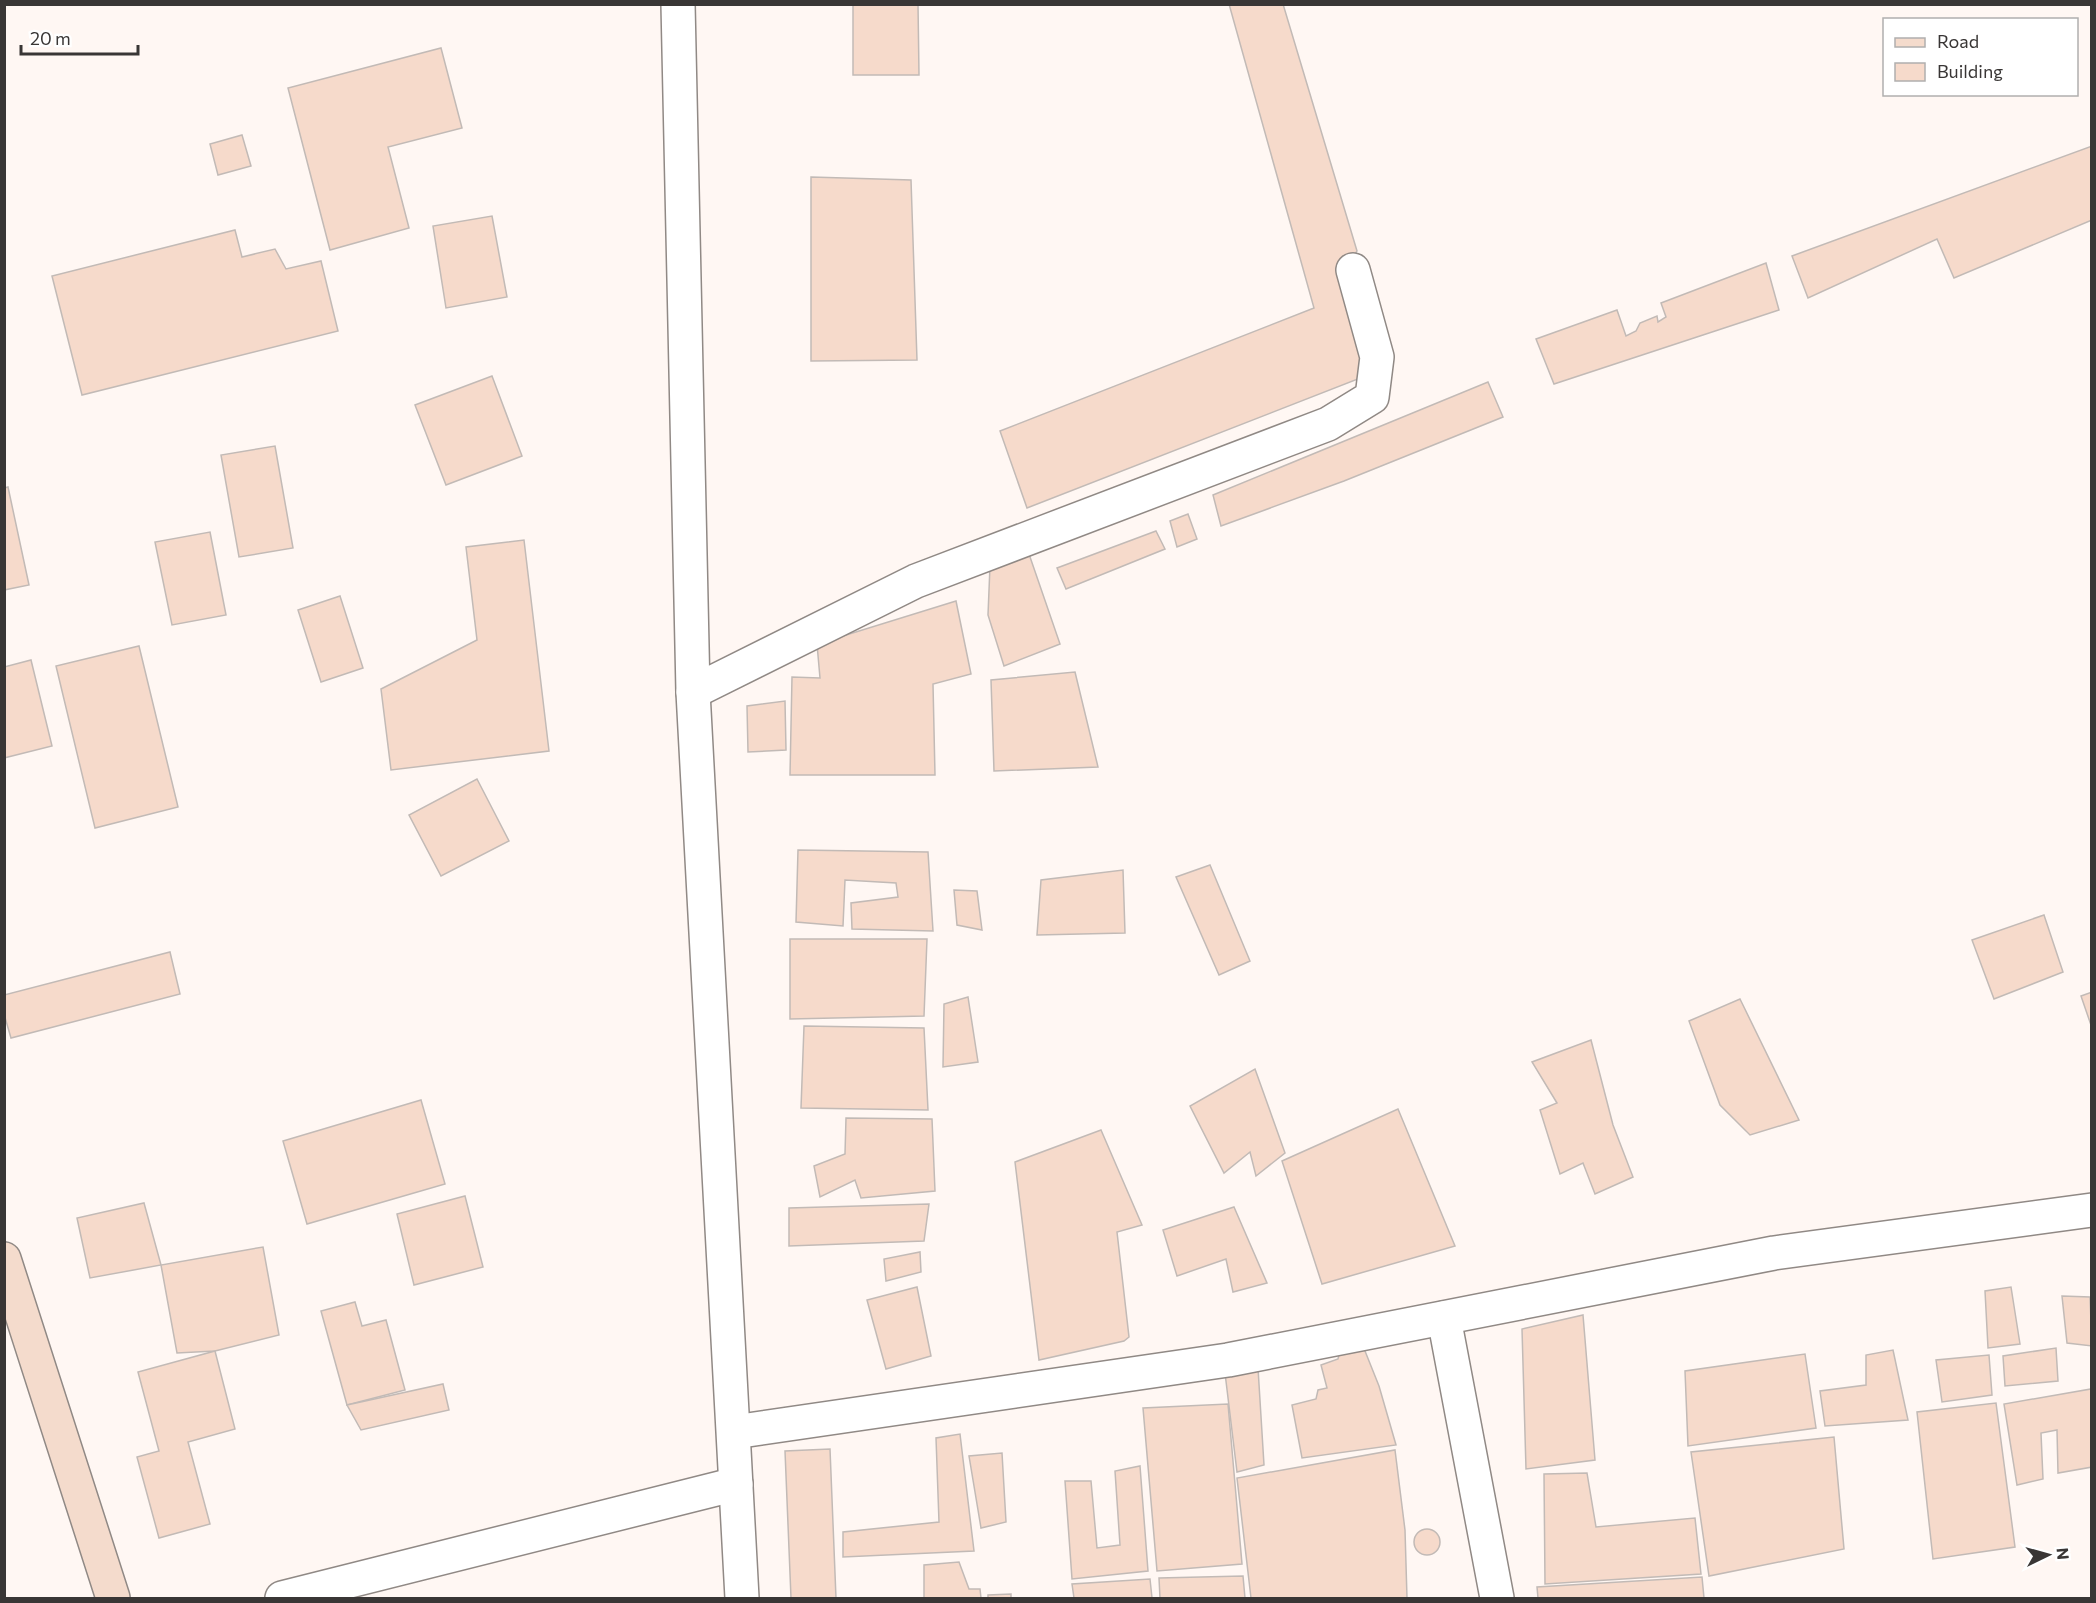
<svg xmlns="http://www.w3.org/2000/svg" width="2096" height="1603" font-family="Commissioner,sans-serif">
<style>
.building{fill:#f6dacb;stroke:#c2bab6;stroke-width:1.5}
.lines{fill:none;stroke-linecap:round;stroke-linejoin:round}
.street-casing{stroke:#908985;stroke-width:36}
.secondary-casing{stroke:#908985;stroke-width:36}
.street{stroke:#fff;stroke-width:33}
.secondary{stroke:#f4dbcc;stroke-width:33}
</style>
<rect width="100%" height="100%" fill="#fff7f3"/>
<g class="building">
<path d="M853,4H918L919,75H853Z"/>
<path d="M1229,4H1283L1357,251L1345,271L1369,351L1363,377L1027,508L1000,431L1314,308Z"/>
<path d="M441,48L462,128L388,147L409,228L330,250L288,88Z"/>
<path d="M242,135L251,166L218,175L210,144Z"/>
<path d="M2092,146V220L1954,278L1937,239L1808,298L1792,256Z"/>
<path d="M811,177L911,180L917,360L811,361Z"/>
<path d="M492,216L507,297L446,308L433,226Z"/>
<path d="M235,230L242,257L275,249L286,269L321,261L338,331L82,395L52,276Z"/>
<path d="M1766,263L1779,310L1554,384L1536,339L1617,310L1626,336L1636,331L1640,323L1657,316L1658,322L1666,317L1661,303Z"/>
<path d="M492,376L522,456L446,485L415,405Z"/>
<path d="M1488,382L1503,417L1344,481L1221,526L1213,495Z"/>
<path d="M275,446L293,548L239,557L221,455Z"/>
<path d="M8,487L29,585L4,590V488Z"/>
<path d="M1188,514L1197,539L1177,547L1170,521Z"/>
<path d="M1156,531L1165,549L1066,589L1057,568Z"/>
<path d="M210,532L226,615L172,625L155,542Z"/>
<path d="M524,540L549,751L391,770L381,689L477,640L466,547Z"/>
<path d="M1029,554L1060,644L1004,666L988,615L990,566Z"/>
<path d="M340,596L363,668L321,682L298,610Z"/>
<path d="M956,601L971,674L933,684L935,775H790L792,677L820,678L817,644Z"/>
<path d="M139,646L178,807L95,828L56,666Z"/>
<path d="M31,660L52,746L4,758V667Z"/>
<path d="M1075,672L1098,767L994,771L991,680Z"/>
<path d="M785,701L786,750L748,752L747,706Z"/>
<path d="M477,779L509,841L441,876L409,815Z"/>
<path d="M798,850L928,852L933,931L852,929L851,903L898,897L896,883L845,880L843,926L796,922Z"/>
<path d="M1210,865L1250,961L1219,975L1176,877Z"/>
<path d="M1123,870L1125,933L1037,935L1041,880Z"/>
<path d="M954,890L977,891L982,930L957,925Z"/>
<path d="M2044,915L2063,972L1994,999L1972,940Z"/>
<path d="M790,939H927L924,1016L790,1019Z"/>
<path d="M170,952L180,994L11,1038L4,1014V995Z"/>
<path d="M2092,992V1028L2081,996Z"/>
<path d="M968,997L978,1062L943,1067L944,1004Z"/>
<path d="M1740,999L1799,1120L1750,1135L1720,1105L1689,1021Z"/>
<path d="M804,1026L924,1028L928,1110L801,1108Z"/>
<path d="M1591,1040L1613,1125L1633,1177L1595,1194L1583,1163L1560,1174L1540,1110L1557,1103L1532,1062Z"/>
<path d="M1255,1069L1285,1153L1256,1176L1250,1152L1224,1173L1190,1106Z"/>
<path d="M421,1100L445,1184L307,1224L283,1141Z"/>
<path d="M1398,1109L1455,1246L1322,1284L1282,1161Z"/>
<path d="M846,1118L932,1119L935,1191L861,1198L855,1180L820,1197L814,1166L845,1154Z"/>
<path d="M1101,1130L1142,1225L1117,1232L1129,1337L1124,1341L1039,1360L1015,1162Z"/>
<path d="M465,1196L483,1267L414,1285L397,1214Z"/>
<path d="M144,1203L161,1265L90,1278L77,1218Z"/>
<path d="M929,1204L924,1241L789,1246V1208Z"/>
<path d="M1234,1207L1267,1283L1233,1292L1226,1259L1177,1276L1163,1230Z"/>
<path d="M263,1247L279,1335L215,1351L177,1353L161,1265Z"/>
<path d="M920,1252L921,1272L886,1281L884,1259Z"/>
<path d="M917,1287L931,1356L886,1369L867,1300Z"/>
<path d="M2011,1287L2020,1344L1988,1348L1985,1291Z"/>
<path d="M2062,1296L2090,1297L2092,1346L2067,1343Z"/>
<path d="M355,1302L362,1326L386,1320L405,1390L347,1405L321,1311Z"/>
<path d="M1583,1315L1595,1460L1526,1469L1522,1329Z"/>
<path d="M1363,1346L1379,1386L1396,1445L1302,1458L1292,1405L1316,1399L1318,1390L1327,1388L1321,1365L1338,1359L1340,1350Z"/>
<path d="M2056,1348L2058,1381L2005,1386L2003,1356Z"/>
<path d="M1893,1350L1908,1420L1825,1426L1820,1391L1866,1385V1355Z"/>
<path d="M215,1351L235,1429L188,1442L210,1524L159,1538L137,1457L159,1451L138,1372Z"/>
<path d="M1805,1354L1816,1428L1688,1446L1685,1371Z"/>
<path d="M1989,1355L1992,1395L1942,1402L1936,1360Z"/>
<path d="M1258,1368L1264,1465L1237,1472L1225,1373Z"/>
<path d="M443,1384L449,1410L361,1430L347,1405Z"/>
<path d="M2091,1389L2092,1467L2058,1473L2057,1430L2041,1433L2043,1479L2017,1485L2004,1404Z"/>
<path d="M1996,1403L2015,1547L1933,1559L1917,1412Z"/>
<path d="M1228,1404L1242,1564L1157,1571L1143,1408Z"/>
<path d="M960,1434L974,1551L843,1557V1532L939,1522L936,1438Z"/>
<path d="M1834,1437L1844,1549L1709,1576L1691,1452Z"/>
<path d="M830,1449L836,1598H791L785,1451Z"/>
<path d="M1395,1450L1405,1530L1407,1598H1251L1237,1478Z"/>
<path d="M1002,1453L1006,1522L981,1528L969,1456Z"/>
<path d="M1140,1466L1148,1571L1072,1579L1065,1481H1091L1097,1548L1120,1545L1115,1471Z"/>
<path d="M1587,1473L1596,1527L1695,1518L1701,1574L1545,1584L1544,1474Z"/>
<circle cx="1427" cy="1542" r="13"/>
<path d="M959,1562L969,1589H980L981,1598H924V1565Z"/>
<path d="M1243,1576L1245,1598H1160L1159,1578Z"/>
<path d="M1702,1577L1704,1598H1538L1537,1587Z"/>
<path d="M1150,1579L1152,1598H1074L1072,1584Z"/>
<path d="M1011,1594V1598H988V1595Z"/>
</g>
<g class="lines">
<g class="street-casing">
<g id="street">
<path d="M678,4L693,692L742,1598"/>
<path d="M693,692L916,581L1328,424L1372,397L1377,357L1353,270"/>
<path d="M1444,1318L1497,1598"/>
<path d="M734,1432L1228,1360L1774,1253L2092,1210"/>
<path d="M282,1598L736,1484"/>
</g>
</g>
<g class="secondary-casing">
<path id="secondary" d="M4,1259L113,1598"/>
</g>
<use href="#street" class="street"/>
<use href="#secondary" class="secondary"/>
</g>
<rect width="2096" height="1603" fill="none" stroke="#393635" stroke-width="12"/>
<rect x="1883" y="18" width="195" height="78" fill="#ffffff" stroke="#b0afae" stroke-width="1.5"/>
<rect x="1895" y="38" width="30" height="9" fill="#f4dbcc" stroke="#b0afae" stroke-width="1.5"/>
<text x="1937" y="48" font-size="18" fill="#393635">Road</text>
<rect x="1895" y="63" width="30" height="18" fill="#f6dacb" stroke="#b0afae" stroke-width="1.5"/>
<text x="1937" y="78" font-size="18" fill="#393635">Building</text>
<g transform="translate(2048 1555) rotate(85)" stroke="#ffffff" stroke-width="4.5" paint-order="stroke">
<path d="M0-4.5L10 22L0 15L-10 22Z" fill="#393635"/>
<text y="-9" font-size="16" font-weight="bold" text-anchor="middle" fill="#393635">N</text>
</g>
<path d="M21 45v9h117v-9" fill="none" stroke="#393635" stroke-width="3"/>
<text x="30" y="45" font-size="18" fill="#393635" stroke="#ffffff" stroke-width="4.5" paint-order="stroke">20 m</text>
</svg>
